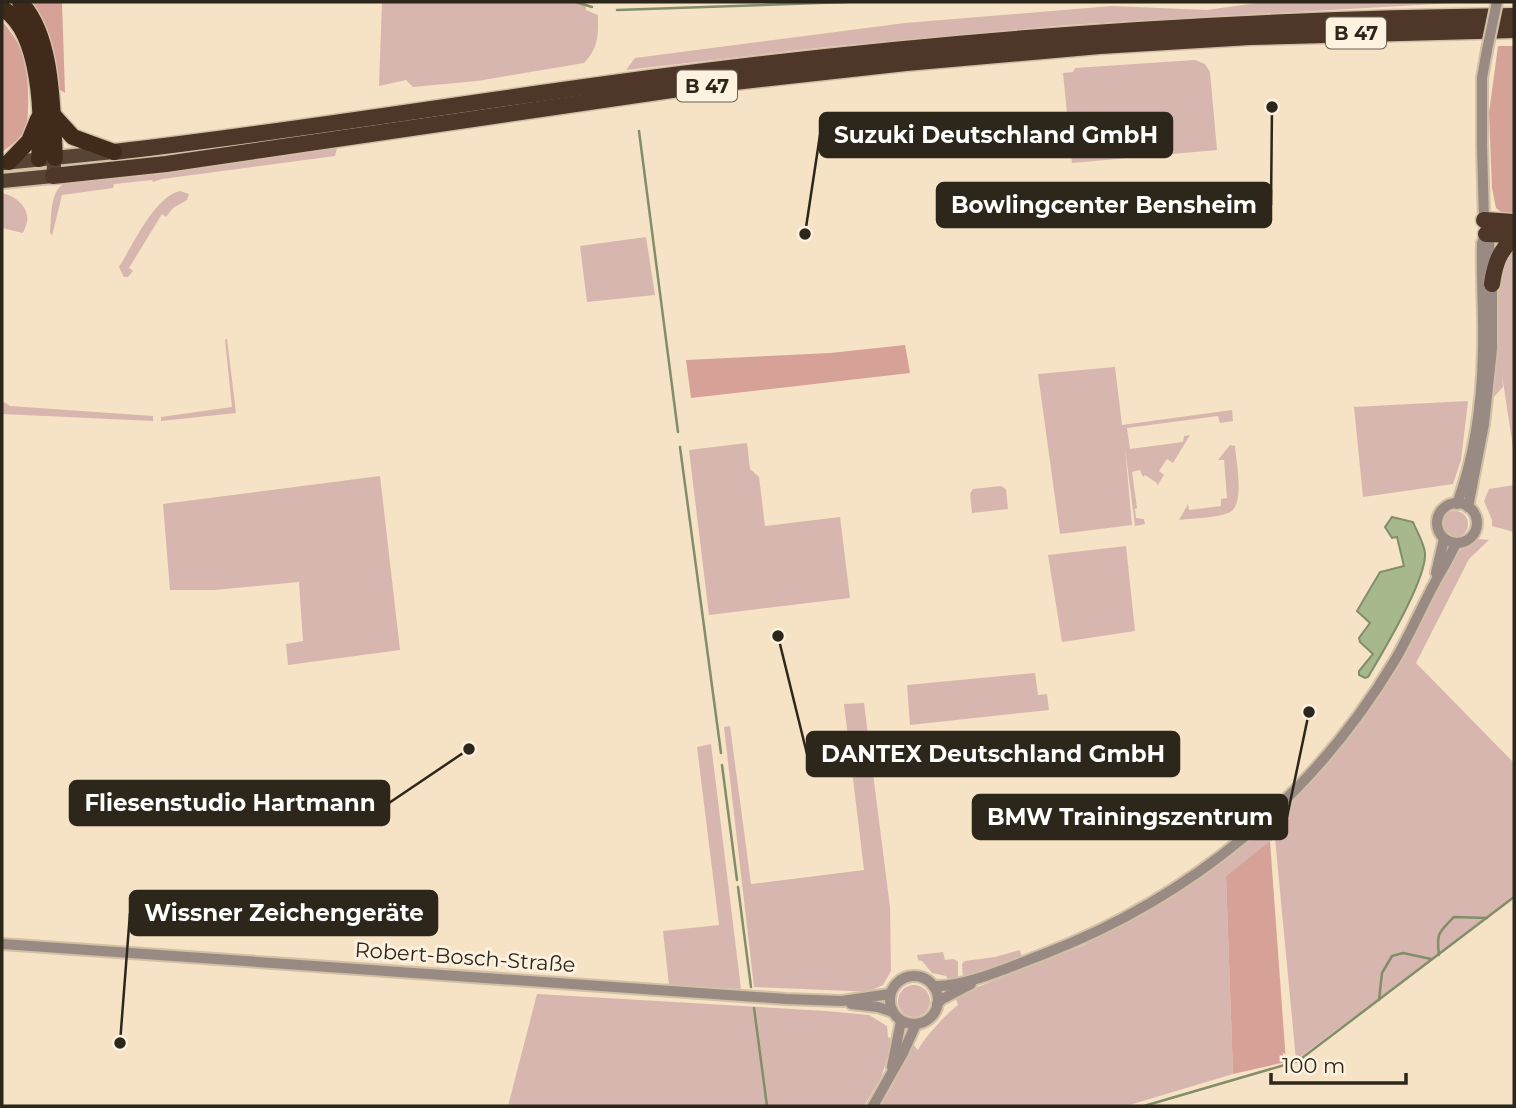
<svg xmlns="http://www.w3.org/2000/svg" width="1516" height="1108" font-family="Montserrat,sans-serif">
<style>
.green{fill:#d7b6af}
.forest{fill:#d6a298}
.water{fill:#a7b98c;stroke:#828d6a;stroke-width:2}
.lines{fill:none;stroke-linecap:round;stroke-linejoin:round}
.stream{stroke:#828d6a;stroke-width:2.5}
.tertiary-casing{stroke:#d2c0a6;stroke-width:14}
.primary-casing{stroke:#d2c0a6;stroke-width:18}
.trunk-casing{stroke:#d2c0a6;stroke-width:19}
.motorway-casing{stroke:#d2c0a6;stroke-width:19}
.tertiary{stroke:#998b83;stroke-width:10}
.primary{stroke:#594335;stroke-width:14}
.trunk{stroke:#4e3628;stroke-width:16}
.motorway{stroke:#422a1a;stroke-width:16}
.tertiary-bridge-casing{stroke:#d2c0a6;stroke-width:14;stroke-linecap:butt}
.tertiary-bridge{stroke:#998b83;stroke-width:10}
.labels{text-anchor:middle;dominant-baseline:central;stroke-width:6;stroke-linejoin:round;paint-order:stroke}
.shield{fill:#fdf1df;stroke:#6b6356;stroke-width:2}
.shield-label{font-size:19px;font-weight:bold;fill:#2d261b}
.street-label{font-size:21px;fill:#2d261b;stroke:#fdf1df}
.leader{fill:none;stroke:#2d261b;stroke-width:2.5}
.callout-dot{fill:#2d261b;stroke:#fdf1df;stroke-width:2.5}
.callout{fill:#2d261b;stroke:#2d261b;stroke-width:2.5}
.callout-label{font-size:23px;text-anchor:middle;font-weight:bold;fill:#fff}
</style>
<rect width="100%" height="100%" fill="#f6e2c4"/>
<g class="green">
<path d="M382,2H586V10L598,15C598,36 599,47 584,63L477,81L413,87L406,80L379,86Z"/>
<path d="M1264,2H1471L1067,25L826,47L626,70L635,58L905,23L1112,6L1207,10Z"/>
<path d="M1195,60L1205,64L1210,72L1217,150L1072,163L1063,73L1073,72L1075,68Z"/>
<path d="M323,148H337L335,156L162,179L153,182L152,180L114,184L113,188L62,195L52,236L50,232C52,214 49,188 69,181Z"/>
<path d="M180,191L189,194L187,200L173,208L166,217L162,214L129,268L133,271L128,277H124L119,267C133,245 154,197 180,191Z"/>
<path d="M2,193C14,195 30,207 27,222C26,226 24,230 23,233L2,228Z"/>
<path d="M646,237L655,295L587,302L580,246Z"/>
<path d="M1514,245V454L1502,375L1503,387L1492,399L1497,294L1501,263Z"/>
<path d="M227,339L236,413L161,421V417L232,407L225,340Z"/>
<path d="M1115,367L1122,425L1232,410L1233,421L1220,423L1218,416L1127,428L1130,449L1183,442L1184,436L1190,435L1173,463L1167,459L1159,471L1164,475L1157,486V483L1145,475L1143,477L1140,470L1132,472L1137,508L1135,509L1136,518L1144,519L1145,524L1135,526L1125,448L1132,525L1060,534L1038,374Z"/>
<path d="M2,401L10,406L153,416V421L2,414Z"/>
<path d="M1468,401L1461,460L1453,484L1363,497L1354,407Z"/>
<path d="M747,443L750,469L759,477L765,526L840,517L850,598L709,615L689,450Z"/>
<path d="M1230,445L1235,446C1236,461 1246,507 1228,513C1214,518 1195,518 1179,520L1188,504L1189,510L1221,506V499L1227,498L1224,460H1218Z"/>
<path d="M380,476L400,650L288,665L286,644L303,641L299,582L214,590H170L163,504Z"/>
<path d="M1514,485V532L1492,526V520L1484,501L1489,489Z"/>
<path d="M1001,486L1006,489L1008,509L972,513L970,494L973,489Z"/>
<circle cx="1455" cy="524" r="13"/>
<path d="M1480,539L1489,540L1469,559L1416,663L1514,763V898L1296,1060L1275,838L1226,876L1233,1074L1126,1106H880L893,1085L910,1041L918,1050C923,1039 948,1012 958,1005L955,996L1084,945L1173,896L1230,857L1268,826L1357,727L1404,657L1454,553L1457,549Z"/>
<path d="M1126,546L1135,631L1062,642L1048,555Z"/>
<path d="M1035,673L1038,695L1047,694L1049,710L910,725L907,685Z"/>
<path d="M864,703L890,907L891,971L883,985L874,989L873,992L754,987L724,727L730,726L751,884L864,870L844,704Z"/>
<path d="M711,744L741,989L669,985L663,931L719,925L697,747Z"/>
<path d="M1020,950L1022,958L963,977L962,964L965,961L995,957Z"/>
<path d="M943,952L945,960L954,959L958,962V976L956,979L949,981L946,976L932,973L922,961L918,960L917,955Z"/>
<circle cx="914" cy="1001" r="16"/>
<path d="M537,994L826,1011L869,1015L887,1026L888,1037L893,1040L881,1078L864,1106H508Z"/>
</g>
<g class="forest">
<path d="M33,2H62L65,93L57,88L46,28Z"/>
<path d="M2,21C10,30 18,42 23,53C28,66 31,117 25,129C21,139 10,146 2,152Z"/>
<path d="M1498,46H1514V215H1505L1496,208L1492,188L1489,113Z"/>
<path d="M905,345L910,373L691,398L686,360L830,353Z"/>
<path d="M1270,841L1286,1062L1233,1074L1226,876Z"/>
</g>
<path class="water" d="M1392,517L1413,522C1417,532 1424,543 1425,553C1427,579 1383,652 1368,677L1365,678L1359,675V671L1373,654L1360,642L1359,638L1370,623L1357,611L1380,572L1404,566L1397,537L1392,538L1385,527Z"/>
<g class="lines">
<g class="stream">
<path d="M576,2L592,7"/>
<path d="M617,10L847,2"/>
<path d="M639,131L678,432"/>
<path d="M680,447L721,753"/>
<path d="M722,765L737,880"/>
<path d="M738,887L751,987"/>
<path d="M1439,955C1436,933 1439,932 1454,917L1487,918"/>
<path d="M1379,1000L1382,973L1392,956L1403,953L1431,959"/>
<path d="M754,1008L767,1106"/>
<path d="M1144,1106L1298,1061L1514,897"/>
</g>
<g class="tertiary-casing">
<g id="tertiary">
<circle cx="1457" cy="523" r="20"/>
<path d="M1457,504C1475,456 1482,401 1483,350C1484,315 1481,279 1482,243L1486,234"/>
<path d="M1468,507L1484,424L1492,349V284L1489,242L1484,220L1482,146V78L1487,50"/>
<path d="M1436,573L1444,539"/>
<path d="M2,944L786,999L842,1001L890,994"/>
<circle cx="914" cy="1000" r="24"/>
<path d="M933,986C963,988 1015,965 1044,954C1192,897 1313,797 1395,660C1408,638 1419,613 1431,590C1439,574 1449,559 1456,543"/>
<path d="M851,1004L878,1007L893,1012"/>
<path d="M937,1004L942,999L971,984"/>
<path d="M892,1067L901,1021"/>
<path d="M873,1106L903,1053L916,1024"/>
</g>
</g>
<g class="primary-casing">
<g id="primary">
<path d="M4,163L114,152"/>
<path d="M2,181L53,176L54,166"/>
</g>
</g>
<g class="trunk-casing">
<g id="trunk">
<path d="M114,152C306,130 497,97 689,73C963,38 1238,19 1514,16"/>
<path d="M53,176L166,164L699,86L906,63L1100,46L1250,37L1514,30"/>
<path d="M1484,220L1514,222"/>
<path d="M1486,234L1514,235"/>
<path d="M1492,284C1495,264 1499,251 1514,238"/>
</g>
</g>
<g class="motorway-casing">
<g id="motorway">
<path d="M20,2C54,36 52,111 55,158"/>
<path d="M2,8C41,31 43,118 39,159"/>
<path d="M53,115L73,137L114,152"/>
<path d="M9,162L29,141L38,119"/>
</g>
</g>
<use href="#tertiary" class="tertiary"/>
<use href="#primary" class="primary"/>
<use href="#trunk" class="trunk"/>
<use href="#motorway" class="motorway"/>
<g class="tertiary-bridge-casing">
<path id="tertiary-bridge" d="M1487,50L1497,2"/>
</g>
<use href="#tertiary-bridge" class="tertiary-bridge"/>
</g>
<g class="labels">
<g class="shield">
<rect x="1326" y="17.5" width="60" height="31" rx="5"/>
<rect x="677" y="70.5" width="60" height="31" rx="5"/>
</g>
<g class="shield-label">
<text x="1356" y="33">B 47</text>
<text x="707" y="86">B 47</text>
</g>
<g class="street-label">
<text transform="translate(465 957) rotate(4)">Robert-Bosch-Straße</text>
</g>
</g>
<path class="leader" d="M805 234L820 135M1272 107L1271 205M778 636L807 754M469 749L389 803M1309 712L1287 817M120 1043L130 913"/>
<g class="callout-dot">
<circle cx="805" cy="234" r="7"/>
<circle cx="1272" cy="107" r="7"/>
<circle cx="778" cy="636" r="7"/>
<circle cx="469" cy="749" r="7"/>
<circle cx="1309" cy="712" r="7"/>
<circle cx="120" cy="1043" r="7"/>
</g>
<g class="callout">
<rect x="820" y="113" width="352" height="44" rx="7"/>
<rect x="937" y="183" width="334" height="44" rx="7"/>
<rect x="807" y="732" width="372" height="44" rx="7"/>
<rect x="70" y="781" width="319" height="44" rx="7"/>
<rect x="973" y="795" width="314" height="44" rx="7"/>
<rect x="130" y="891" width="307" height="44" rx="7"/>
</g>
<g class="callout-label">
<text x="996" y="143">Suzuki Deutschland GmbH</text>
<text x="1104" y="213">Bowlingcenter Bensheim</text>
<text x="993" y="762">DANTEX Deutschland GmbH</text>
<text x="230" y="811">Fliesenstudio Hartmann</text>
<text x="1130" y="825">BMW Trainingszentrum</text>
<text x="284" y="921">Wissner Zeichengeräte</text>
</g>
<rect width="1516" height="1108" fill="none" stroke="#2d261b" stroke-width="7"/>
<path d="M1271 1073v10h135v-10" fill="none" stroke="#2d261b" stroke-width="3.5"/>
<text x="1282" y="1073" font-size="21" fill="#2d261b" stroke="#fdf1df" stroke-width="5" paint-order="stroke">100 m</text>
</svg>
